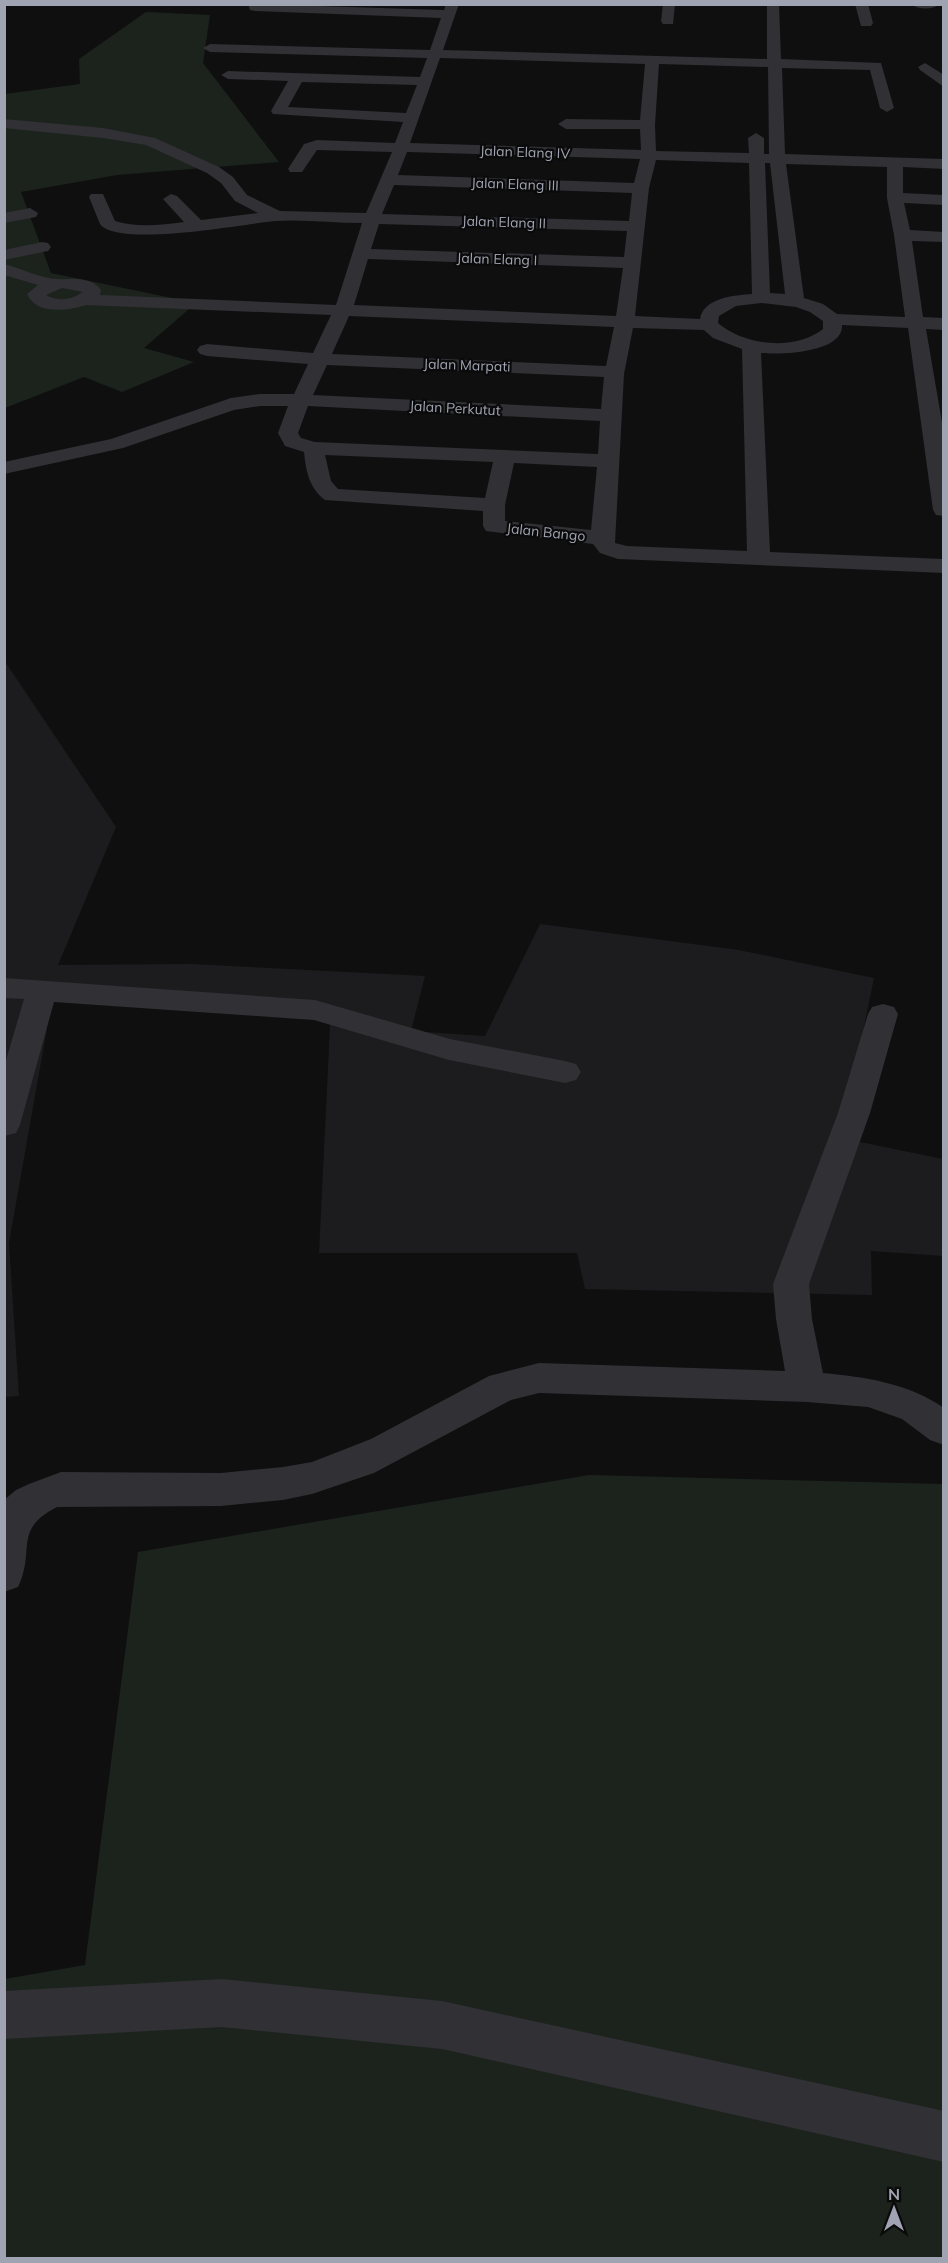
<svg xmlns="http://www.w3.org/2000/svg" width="948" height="2263" font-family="Mulish,sans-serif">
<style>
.built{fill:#1c1b1d}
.green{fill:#1c231d}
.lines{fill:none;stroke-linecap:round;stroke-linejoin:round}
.minor{fill:#303035;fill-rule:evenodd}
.labels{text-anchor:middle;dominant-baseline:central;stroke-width:4.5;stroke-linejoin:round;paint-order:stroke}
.far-street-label{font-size:14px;fill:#a0a3b1;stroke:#0a0a0b}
</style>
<rect width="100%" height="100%" fill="#0f0f10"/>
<path class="built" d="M4,660L116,827L58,965L191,964L425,976L411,1031L485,1036L540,924L739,950L874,978L841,1138L943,1159V1256L871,1251L872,1295L585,1289L577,1253H319L331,1006L52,1000L9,1243L19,1396L5,1397Z"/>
<g class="green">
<path d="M146,12L210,15L203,63L279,162L117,175L21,192L51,273L196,303L144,348L194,362L122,392L84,377L5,408V94L80,84L79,59Z"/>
<path d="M589,1475L943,1484V2258H5V1979L85,1965L138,1552Z"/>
</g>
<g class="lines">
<g class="minor">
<path d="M250,4L444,10L446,4H459L443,50L767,59V4H779L781,59L881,63L894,108L887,112L880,108L870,70L782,68L785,154L944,159V169L903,167V193L944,195V205L904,203L910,230L944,232V242L912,241L923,317L944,318V330L926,329L944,434V516L936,515L933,510L908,328L842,325C844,353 779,355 761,353L770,552L944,559V573L618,559L600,553L593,544L486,531L483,526V511L325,500C309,488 306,471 304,452L285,446L278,433L288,406H260L234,410L123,448L4,474V462L111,439L231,398L260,394H294L308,364L207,356L200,354L197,350L200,346L207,344L313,353L331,315L86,305C68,311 36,315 27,294L38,285L4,275V264C21,268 39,278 56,279C71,280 90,275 101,290L100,295L336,305L362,223C333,223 303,219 275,221C244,224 118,248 100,224L89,197L91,194H103L115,221C137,228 161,225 184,222L163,199L171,194L177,196L201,220L258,213L235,201L221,183L207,173L146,145L103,138L4,128V119L103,128L155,138L219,167L233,177L247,195L280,211L366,213L392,152L317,150L302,172H290L288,169L304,144L317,140L395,143L403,122L273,114L271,111L288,81L228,79L221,75L228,71L420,77L427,58L210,52L203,48L210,44L430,50L441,18L255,11L250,10L249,7ZM440,58L645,64L640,120L566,119L558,124L566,129H640L641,150L410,143ZM659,64L768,67L769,154H764V138L756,133L748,138L749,153L656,151L655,125ZM302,82L417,85L406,113L288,107ZM407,152L640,159L634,183L398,175ZM656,160L749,163L752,294C735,295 703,298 700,319L635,316L649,188ZM765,163H770L785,294L770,293ZM786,164L887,167V198L894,235L905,317L837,314L823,304L804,298ZM394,185L632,193L629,221L382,214ZM379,224L627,231L624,257L371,249ZM368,259L623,268L616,316L354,305ZM62,288L83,292C71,300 59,302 46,295ZM761,303L796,307L810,312L823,321V329C795,351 745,346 718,323L719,316L736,306ZM349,316L614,327L606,366L332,354ZM633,328L704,330L713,338L742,349L747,551L627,546L615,543L624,374ZM327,365L604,377L601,409L313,395ZM308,406L600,421L598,454L315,442L301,438L298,433ZM325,455L493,462L485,498L338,489L331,481ZM514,463L597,467L591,530L505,521V505Z"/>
<path d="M663,4H675L673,24H663L661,21Z"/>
<path d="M855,4H868L873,23L871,26H861Z"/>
<path d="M911,4H940C933,10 918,10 911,4Z"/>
<path d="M925,63L944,75V87L920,70L918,67Z"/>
<path d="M30,208L38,213L36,217L4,223V213Z"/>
<path d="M42,242L48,243L51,247L48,251L4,260V250Z"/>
<path d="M4,978L315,1000L450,1039L565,1061L576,1064L581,1072L576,1080L565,1083L449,1060L314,1020L54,1002L20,1125L16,1133L4,1136V1067L24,999L4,998Z"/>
<path d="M883,1004L894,1007L898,1014L870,1113L809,1284L812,1319L823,1373C865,1377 908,1383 944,1408V1445L930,1440L902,1419L868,1407L807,1402L539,1393L511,1400L374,1473L312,1494L283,1500L221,1506L57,1507C12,1530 36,1550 18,1587L4,1592V1500L16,1490L29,1484L61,1472L221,1473L283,1467L312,1462L371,1439L489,1376L539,1363L785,1371L776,1319L773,1284L838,1113L868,1014L872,1007Z"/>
<path d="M222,1979L442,2001L944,2111V2162L442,2049L222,2027L4,2039V1991Z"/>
</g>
</g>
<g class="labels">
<g class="far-street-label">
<text transform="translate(525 152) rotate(2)">Jalan Elang IV</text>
<text transform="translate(515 184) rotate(2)">Jalan Elang III</text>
<text transform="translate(504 222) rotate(2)">Jalan Elang II</text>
<text transform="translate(497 259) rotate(2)">Jalan Elang I</text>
<text transform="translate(467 365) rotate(2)">Jalan Marpati</text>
<text transform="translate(455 408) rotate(3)">Jalan Perkutut</text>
<text transform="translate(546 532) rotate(6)">Jalan Bango</text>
</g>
</g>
<rect width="948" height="2263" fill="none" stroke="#a0a3b1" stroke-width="12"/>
<g transform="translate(894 2209)" stroke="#0a0a0b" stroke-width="4.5" paint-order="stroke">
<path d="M0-4.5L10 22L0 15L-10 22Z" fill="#a0a3b1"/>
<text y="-9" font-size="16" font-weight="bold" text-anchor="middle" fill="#a0a3b1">N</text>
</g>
</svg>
